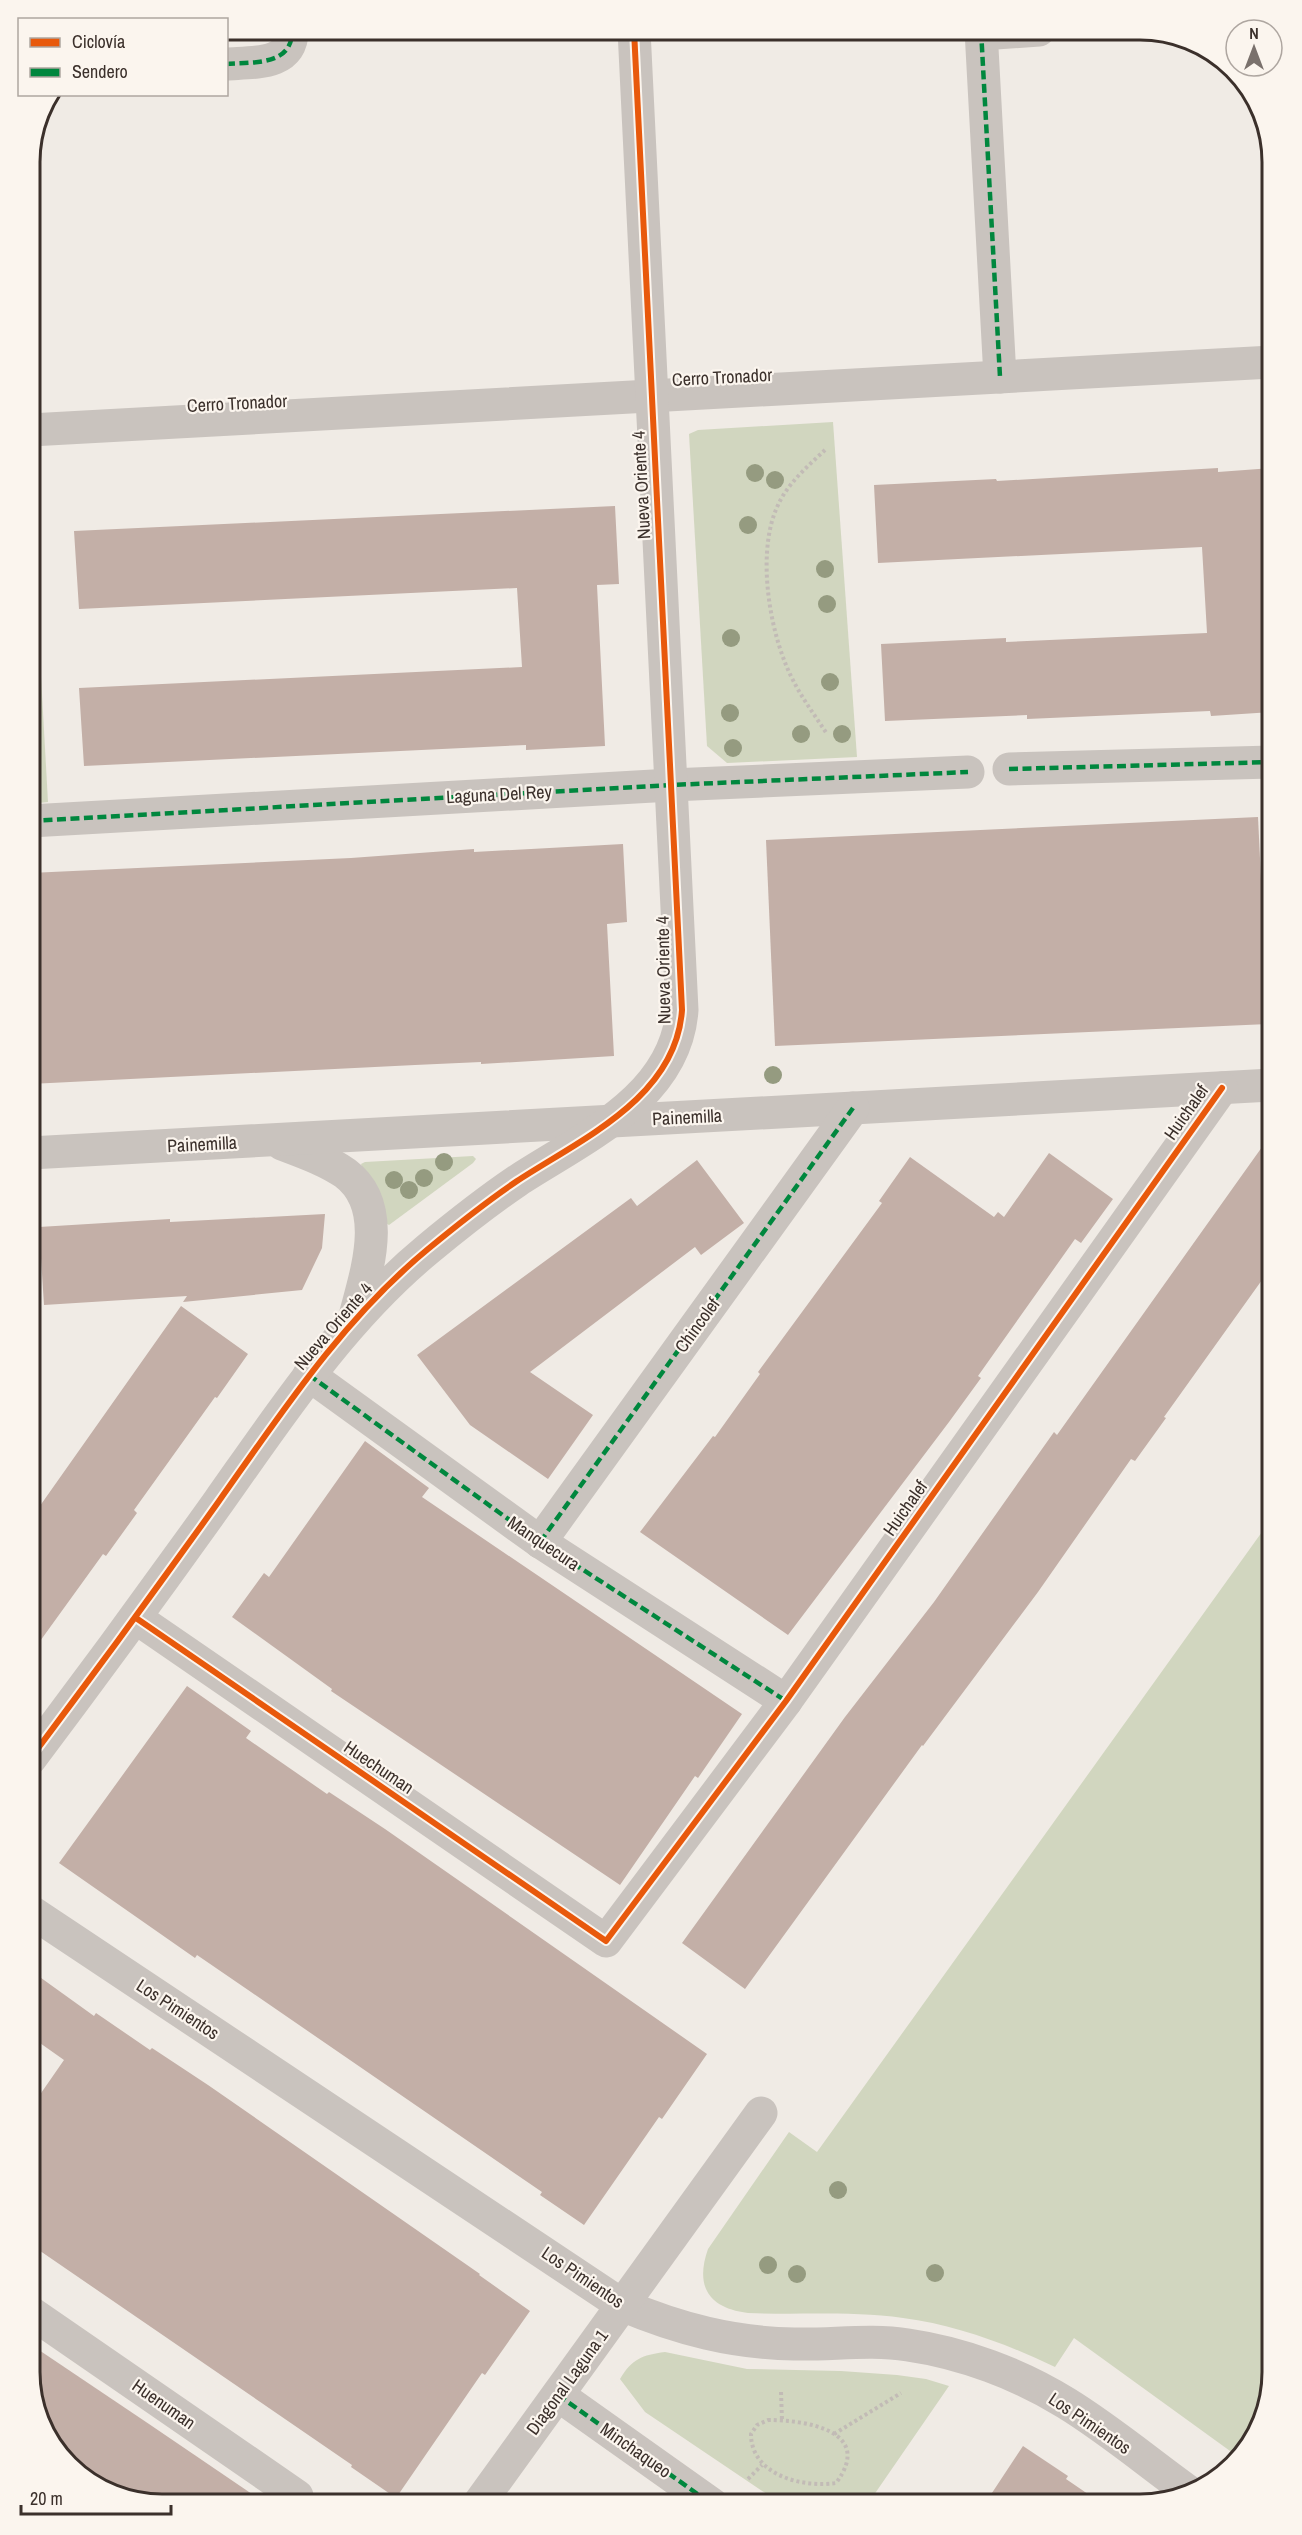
<svg xmlns="http://www.w3.org/2000/svg" width="1302" height="2535" font-family="'Archivo Narrow',sans-serif">
<style>
.green{fill:#d1d6bf}
.building{fill:#c3afa7}
.lines{fill:none;stroke-linecap:round;stroke-linejoin:round}
.path{stroke:#c2bbb6;stroke-width:4;stroke-dasharray:3 3;stroke-linecap:butt}
.minor{stroke:#c9c3be;stroke-width:33}
.quiet{stroke:#00873e;stroke-width:4.5;stroke-dasharray:9 4.5;stroke-linecap:butt}
.cycleway-casing{stroke:#fbf5ee;stroke-width:10}
.cycleway{stroke:#e8590c;stroke-width:6}
.tree{fill:#959b80}
.labels{text-anchor:middle;dominant-baseline:central;stroke-width:4.5;stroke-linejoin:round;paint-order:stroke}
.street-label{font-size:18px;fill:#3b302b;stroke:#fbf5ee}
.rim{fill:none;stroke:#3b302b;stroke-width:3}
</style>
<rect width="100%" height="100%" fill="#f0ebe5"/>
<g class="green">
<path d="M833,422L857,757L727,763L707,746L689,434L698,430Z"/>
<path d="M30,479L48,802L30,804Z"/>
<path d="M473,1156L476,1159L473,1163L389,1225L384,1222L361,1164L365,1162Z"/>
<path d="M1272,1518V2373L1250,2446L1237,2456L1074,2338L1055,2367C1007,2344 956,2325 903,2318C852,2311 799,2315 748,2313C708,2308 695,2286 708,2249L789,2132L817,2152Z"/>
<path d="M665,2352L747,2369L841,2371L897,2375L926,2379L949,2386L867,2505H783L645,2412L620,2379C632,2359 642,2355 665,2352Z"/>
</g>
<g class="building">
<path d="M1218,468V472L1272,468V712L1211,716L1210,711L1027,719V715L885,721L881,644L1006,638V642L1207,633L1202,547L878,563L874,485L996,479L997,481Z"/>
<path d="M615,506L619,584L597,585L605,746L526,750V745L84,766L79,688L522,667L517,588L79,609L74,531Z"/>
<path d="M1258,817L1268,1024L775,1046L766,840Z"/>
<path d="M623,844L627,922L607,924L614,1056L481,1064V1062L415,1065L30,1084V873L351,858L474,849V852Z"/>
<path d="M1272,1133V1266L1164,1417L1166,1418L1135,1461L1131,1459L1038,1592L923,1746L922,1745L745,1989L682,1943L845,1717L934,1602L1054,1432L1057,1435Z"/>
<path d="M1049,1153L1113,1199L1081,1243L1075,1239L978,1376L981,1378L949,1422L788,1635L640,1532L713,1436L715,1437L760,1374L758,1372L882,1203L879,1201L910,1157L994,1217L998,1212L1004,1217Z"/>
<path d="M697,1160L744,1223L701,1255L695,1247L530,1372L593,1415L548,1479L470,1425L417,1355L631,1198L637,1206Z"/>
<path d="M325,1214L322,1248L302,1290L183,1302L187,1296L44,1305L39,1227L170,1219V1222Z"/>
<path d="M181,1306L248,1354L217,1398L215,1397L134,1510L137,1513L106,1556L103,1554L30,1655V1520Z"/>
<path d="M365,1441L429,1488L422,1497L742,1714L698,1778L695,1776L620,1885L331,1691L332,1689L232,1617L264,1573L269,1577Z"/>
<path d="M187,1686L251,1731L246,1738L327,1794L329,1792L385,1829L707,2054L662,2119L659,2117L584,2225L540,2195L542,2192L251,1992L197,1955L195,1958L59,1863Z"/>
<path d="M30,1970L94,2016L96,2013L150,2050L152,2048L208,2085L480,2274L479,2275L530,2311L485,2375L482,2373L396,2498L351,2467L352,2465L30,2244V2109L64,2060L30,2036Z"/>
<path d="M30,2344L149,2424L268,2505H154L100,2486L79,2471L40,2423L30,2372Z"/>
<path d="M1023,2446L1068,2476L1066,2479L1104,2505H984Z"/>
</g>
<g class="lines">
<g class="path">
<path d="M825,450C808,466 788,483 778,505C755,553 770,639 795,684C804,701 816,717 827,734"/>
<path d="M781,2392L782,2420"/>
<path d="M768,2420C806,2420 875,2431 836,2483C802,2488 751,2475 751,2434L757,2425Z"/>
<path d="M834,2434L901,2393"/>
<path d="M748,2479L762,2465"/>
</g>
<g class="minor">
<path d="M981,30L1000,377"/>
<path d="M981,34L1039,30"/>
<path d="M226,64C253,62 293,66 292,30"/>
<path d="M30,430L1272,362"/>
<path d="M1009,769L1272,762"/>
<path d="M30,821L671,785L968,772"/>
<path d="M282,1144C303,1152 326,1160 345,1173C391,1207 365,1276 354,1320"/>
<path d="M30,1153L1272,1085"/>
<path d="M309,1375L540,1542L786,1701"/>
<path d="M540,1542L853,1108"/>
<path d="M136,1618L606,1941L786,1701L1222,1088"/>
<path d="M30,1759C94,1674 157,1588 219,1501C282,1412 343,1319 428,1249C457,1225 486,1202 517,1181C581,1139 676,1098 682,1010L634,30"/>
<path d="M30,1911L622,2305C679,2329 733,2343 794,2344C833,2345 870,2339 908,2345C963,2353 1019,2374 1066,2403C1110,2430 1150,2464 1192,2494"/>
<path d="M30,2312L297,2496"/>
<path d="M558,2395L713,2505"/>
<path d="M478,2505L761,2113"/>
</g>
<g class="quiet">
<path d="M981,30L1000,377"/>
<path d="M981,34L1039,30"/>
<path d="M226,64C253,62 293,66 292,30"/>
<path d="M1009,769L1272,762"/>
<path d="M30,821L671,785L968,772"/>
<path d="M309,1375L540,1542L786,1701"/>
<path d="M540,1542L853,1108"/>
<path d="M558,2395L713,2505"/>
</g>
<g class="cycleway-casing">
<g id="cycleway">
<path d="M136,1618L606,1941L786,1701L1222,1088"/>
<path d="M30,1759C94,1674 157,1588 219,1501C282,1412 343,1319 428,1249C457,1225 486,1202 517,1181C581,1139 676,1098 682,1010L634,30"/>
</g>
</g>
<use href="#cycleway" class="cycleway"/>
</g>
<g class="tree">
<circle cx="755" cy="473" r="9"/>
<circle cx="775" cy="480" r="9"/>
<circle cx="748" cy="525" r="9"/>
<circle cx="825" cy="569" r="9"/>
<circle cx="827" cy="604" r="9"/>
<circle cx="731" cy="638" r="9"/>
<circle cx="830" cy="682" r="9"/>
<circle cx="730" cy="713" r="9"/>
<circle cx="801" cy="734" r="9"/>
<circle cx="842" cy="734" r="9"/>
<circle cx="733" cy="748" r="9"/>
<circle cx="773" cy="1075" r="9"/>
<circle cx="444" cy="1162" r="9"/>
<circle cx="424" cy="1178" r="9"/>
<circle cx="394" cy="1180" r="9"/>
<circle cx="409" cy="1190" r="9"/>
<circle cx="838" cy="2190" r="9"/>
<circle cx="768" cy="2265" r="9"/>
<circle cx="935" cy="2273" r="9"/>
<circle cx="797" cy="2274" r="9"/>
</g>
<g class="labels">
<g class="street-label">
<text transform="translate(722 377) rotate(-3)">Cerro Tronador</text>
<text transform="translate(237 403) rotate(-3)">Cerro Tronador</text>
<text transform="translate(641 485) rotate(-93)">Nueva Oriente 4</text>
<text transform="translate(499 794) rotate(-3)">Laguna Del Rey</text>
<text transform="translate(663 970) rotate(-91)">Nueva Oriente 4</text>
<text transform="translate(1186 1112) rotate(-55)">Huichalef</text>
<text transform="translate(687 1117) rotate(-3)">Painemilla</text>
<text transform="translate(202 1144) rotate(-3)">Painemilla</text>
<text transform="translate(697 1325) rotate(-54)">Chincolef</text>
<text transform="translate(333 1326) rotate(-49)">Nueva Oriente 4</text>
<text transform="translate(905 1508) rotate(-55)">Huichalef</text>
<text transform="translate(544 1543) rotate(34)">Manquecura</text>
<text transform="translate(379 1767) rotate(34)">Huechuman</text>
<text transform="translate(178 2009) rotate(33)">Los Pimientos</text>
<text transform="translate(583 2277) rotate(34)">Los Pimientos</text>
<text transform="translate(567 2382) rotate(-54)">Diagonal Laguna 1</text>
<text transform="translate(164 2404) rotate(35)">Huenuman</text>
<text transform="translate(1090 2423) rotate(34)">Los Pimientos</text>
<text transform="translate(636 2450) rotate(35)">Minchaqueo</text>
</g>
</g>
<path d="M0 0H1302V2535H0ZM162 40H1140A122 122 0 0 1 1262 162V2372A122 122 0 0 1 1140 2494H162A122 122 0 0 1 40 2372V162A122 122 0 0 1 162 40Z" fill="#fbf5ee" fill-rule="evenodd"/>
<path class="rim" d="M162 40H1140A122 122 0 0 1 1262 162V2372A122 122 0 0 1 1140 2494H162A122 122 0 0 1 40 2372V162A122 122 0 0 1 162 40Z"/>
<rect x="18" y="18" width="210" height="78" fill="#fbf5ee" stroke="#aea6a0" stroke-width="1.5"/>
<rect x="30" y="38" width="30" height="9" fill="#e8590c" stroke="#aea6a0" stroke-width="1.5"/>
<text x="72" y="48" font-size="18" fill="#3b302b">Ciclovía</text>
<rect x="30" y="68" width="30" height="9" fill="#00873e" stroke="#aea6a0" stroke-width="1.5"/>
<text x="72" y="78" font-size="18" fill="#3b302b">Sendero</text>
<g transform="translate(1254 48)"><circle r="28" fill="#fbf5ee" stroke="#aea6a0" stroke-width="1.5"/>
<path d="M0-4.5L10 22L0 15L-10 22Z" fill="#7a716c"/>
<text y="-9" font-size="16" font-weight="bold" text-anchor="middle" fill="#3b302b">N</text>
</g>
<path d="M21 2505v9h150v-9" fill="none" stroke="#3b302b" stroke-width="3"/>
<text x="30" y="2505" font-size="18" fill="#3b302b" stroke="#fbf5ee" stroke-width="4.5" paint-order="stroke">20 m</text>
</svg>
